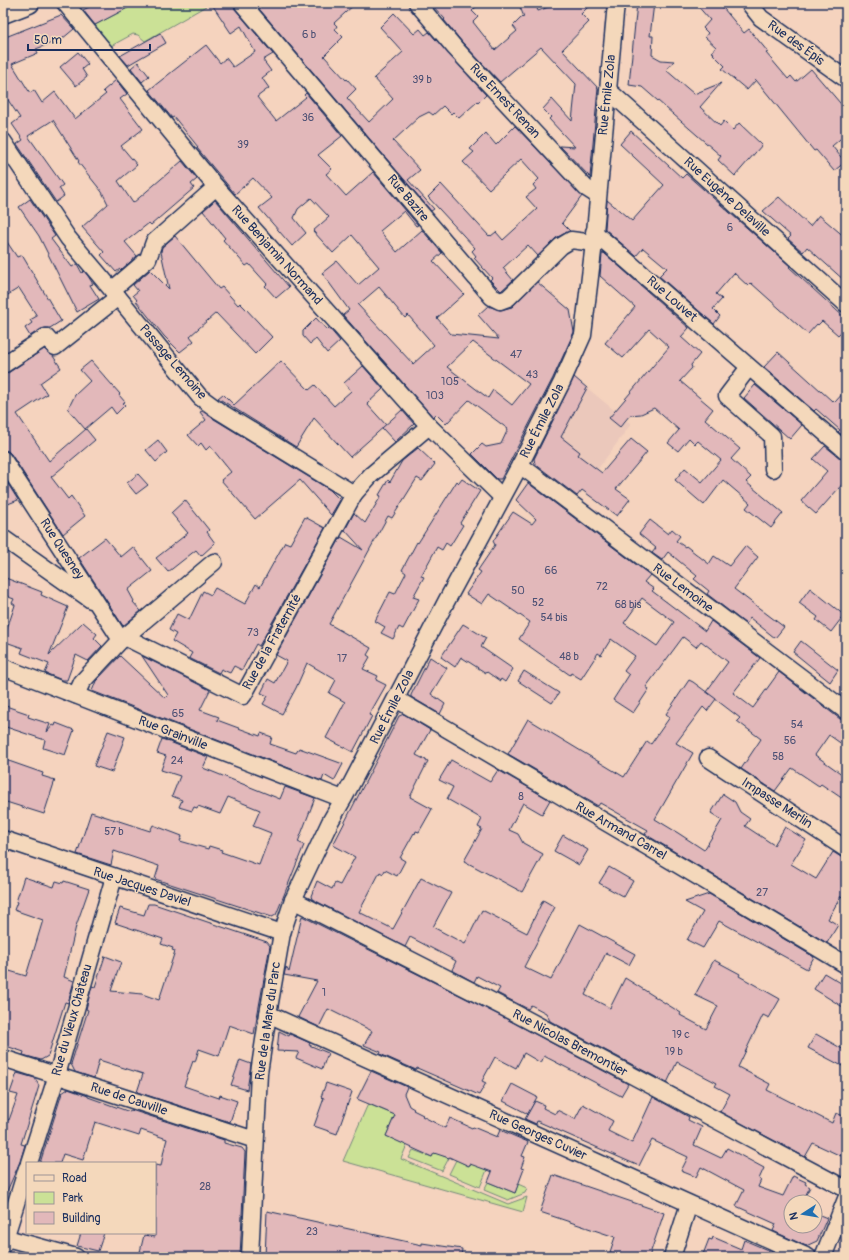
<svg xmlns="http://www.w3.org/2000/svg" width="849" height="1260" font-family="Pangolin,sans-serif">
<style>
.built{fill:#ebc8bb}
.green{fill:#cbe196;stroke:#73887a}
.building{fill:#e2b8ba;stroke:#1b2f5e;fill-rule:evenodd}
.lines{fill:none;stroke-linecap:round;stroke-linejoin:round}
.minor-casing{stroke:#1b2f5e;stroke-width:19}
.tertiary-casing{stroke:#1b2f5e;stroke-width:23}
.minor{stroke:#f4d8bb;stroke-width:16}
.tertiary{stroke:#f4d8bb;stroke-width:20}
.labels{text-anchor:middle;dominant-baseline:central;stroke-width:3;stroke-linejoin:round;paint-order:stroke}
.number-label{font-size:11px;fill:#4d5175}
.street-label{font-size:13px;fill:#1b2f5e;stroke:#f4d8bb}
</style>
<rect width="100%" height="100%" fill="#f5d3be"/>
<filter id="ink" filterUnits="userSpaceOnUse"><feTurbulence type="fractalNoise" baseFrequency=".025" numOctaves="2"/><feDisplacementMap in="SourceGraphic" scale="8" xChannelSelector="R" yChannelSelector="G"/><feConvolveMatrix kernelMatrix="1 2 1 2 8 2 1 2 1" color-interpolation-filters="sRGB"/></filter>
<g filter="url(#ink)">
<path class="built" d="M575,378L631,424L578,496L535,464L533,458L549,427L554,432Z"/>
<g class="green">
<path d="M137,3H191L206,6L145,41L138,35L133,34L111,46L95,25Z"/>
<path d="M368,1104L395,1115L386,1136L407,1145L401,1159L508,1204L527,1197L523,1212L343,1161Z"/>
<path d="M436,1149L444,1153L443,1156L449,1158L442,1171L409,1158L413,1150L432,1157Z"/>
<path d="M457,1158L459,1161L468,1166L470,1163L487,1170L480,1187L449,1174Z"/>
<path d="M488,1182L515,1193L518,1184L527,1188L525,1193L508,1200L484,1190Z"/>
</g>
<g class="building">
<path d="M87,3H137L95,25L83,10L89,7Z"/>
<path d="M211,3H233L235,9L273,54L263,60L271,71L262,78L269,88L257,97L276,121L306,97L304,95L306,93L342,136L318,155L332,169L326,174L346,196L373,172L418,225L416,226L404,211L380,231L397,252L422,230L442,253L433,261L464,294L437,318L451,334L499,339L478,315L488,306L500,310L512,307L537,282L570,310L574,332L553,378L501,479H497L472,454L482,444L486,447L501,444L508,429L469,400L446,424L436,414L433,417L343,315L349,310L322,273L337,261L358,285L379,267L352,235L333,253L313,231L329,217L311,198L298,209L294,218L306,233L292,246L259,208L272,198L253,178L235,194L197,148L198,147L174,117L172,118L149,90L206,45L220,63L226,58L233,67L255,52L241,26L231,33ZM379,287L405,318L408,315L434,345L413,364L358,305ZM473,342L529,384L512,405L493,390L488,398L447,367Z"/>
<path d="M254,3H356L334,23L337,26L335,29L343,37L324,56L346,80L347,79L356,89L347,98L369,122L393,99L374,78L403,52L380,27L394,13L414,34L420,29L425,35L429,32L486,95L478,103L477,102L459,118L453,112L451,114L443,106L433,115L429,112L419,117L393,141L420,170L408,180L434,209L431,211Z"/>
<path d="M430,3H480L472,11L478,17L473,22L495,50L517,31L513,26L521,18L524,17L520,7L535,3L538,11L559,3H592L581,14L589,22L562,50L598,88L590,177L560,146L575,147L549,119L551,117L543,109L552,99L572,121L576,84L541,47L500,82L462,42L444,20L445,19Z"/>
<path d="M637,3H654L650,36H653L652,55L661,60L674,61L666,70L694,94L721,83L700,107L720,126L724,121L733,130L739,123L762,145L735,176L718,160L721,156L642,87L629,85Z"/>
<path d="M695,3H719L744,33L749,29L768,52L766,53L788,79L791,76L796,82L811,69L846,110V134L832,146L845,162L834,171L816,150L814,151L756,80L747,90L722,69L725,66L713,54L714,53L712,52L716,47L705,37L708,33L703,28L710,20Z"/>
<path d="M61,15L74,29L62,39L36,49L38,53L12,64L30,93L34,90L42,103L55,92L75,119L106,94L103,91L116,80L127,94L120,99L143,129L121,146L137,165L118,181L133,203L182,161L197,179L191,184L194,188L151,225L149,223L125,242L137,256L121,270L120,269L116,272L101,255L104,252L82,227L108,204L102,192L78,162L79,161L53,120L28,136L63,185L59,188L64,196L56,202L17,144L23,140L12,124L20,118L6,97L8,95L3,87V38Z"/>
<path d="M160,33L166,43L128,65L120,56Z"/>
<path d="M78,52L88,64L82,69L87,77L76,86L60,67Z"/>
<path d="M138,62L149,76L142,82L131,68Z"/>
<path d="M515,126L582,196L562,223L570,231L556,238L538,256L528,245L503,268L513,280L501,291L490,280L492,278L474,258L476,256L472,251L475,248L428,197L441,184L489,236L490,235L491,236L496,232L503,240L537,209L526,197L536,189L533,185L539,179L521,159L489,189L463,162L474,152L470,149L486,133L496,145Z"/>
<path d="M631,131L682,178L686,174L790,266L789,267L846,319V327L838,335L822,321L818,325L817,324L808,334L751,283L748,286L734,273L716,294L722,299L713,309L720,316L714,324L659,276L667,268L643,248L636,256L605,229L607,200L632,221L664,185L620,144Z"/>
<path d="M779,197L810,226L819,215L846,238V282L807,247L803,252L788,239L791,236L763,211Z"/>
<path d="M30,199L55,236L51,239L72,267L77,264L82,273L84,271L88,276L93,284L90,285L99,299L77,312L39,236L19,207Z"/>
<path d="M215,200L289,287L276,298L265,286L267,284L249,264L246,266L223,240L225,238L203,211Z"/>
<path d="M3,236L17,257L22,255L61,321L50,328H45L41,329L30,336L25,328L32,323L30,320L37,316L19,288L3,298Z"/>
<path d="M175,236L219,289L222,287L238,305L240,303L245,308L272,337L255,354L216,313L190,336L194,341L180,352L164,336L136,301L137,300L133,295L138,291L133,285L150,270L169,289L161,252L162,247Z"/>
<path d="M604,253L689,328L681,337L700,354L691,365L692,368L680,381L713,409L705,419L740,449L731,459L751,477L746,482L783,513L771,528L746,508L750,503L723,480L704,505L675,480L685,468L702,482L721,460L698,441L695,444L689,438L678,451L668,443L679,430L654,408L641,414L630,415L620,427L609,418L669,347L649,329L623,358L605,343L635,307L600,276L602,254Z"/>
<path d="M316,318L327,330L329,328L340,341L327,353L316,339L310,344L303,336V331Z"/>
<path d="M44,349L53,356L61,368L40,383L47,394L17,414L49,461L86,429L95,440L51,477L68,499L71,496L85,516L63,534L11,454L8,451L3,450V374L8,373Z"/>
<path d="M778,352L832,401L833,400L835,402L846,390V438L838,432L840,430L816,409L814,411L764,367Z"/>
<path d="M91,361L120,394L119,395L125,402L123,403L125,405L116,414L111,407L85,429L68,409L75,395L90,381L80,370Z"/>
<path d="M281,361L309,390L315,385L334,406L351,391L344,383L363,366L383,389L367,404L386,425L350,457L314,418L296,447L218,398L223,394L234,405Z"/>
<path d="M574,377L587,388L561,437L580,452L578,455L602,473L631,439L647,452L616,489L630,499L617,516L582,490L577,496L535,464L534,459Z"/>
<path d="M755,385L802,425L790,439L744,398Z"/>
<path d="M402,410L414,424L395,442L382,428Z"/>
<path d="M202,411L214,419L330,490L340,500L331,515L300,480L255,519L221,480L231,472L210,446L206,450L201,443L198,446L188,435L206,420L200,412Z"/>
<path d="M158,440L167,452L156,462L146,450Z"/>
<path d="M825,446L840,458L846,460V480L816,514L801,501L827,471L813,459Z"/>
<path d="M418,448L435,464L422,481L417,478L392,518L388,516L329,624L371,648L367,655L370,657L363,669L378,676L376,680L386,685L369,715L372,716L353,752L326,738L345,702L329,693L336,680L307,663L296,688L282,714L263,704L268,696L261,693L268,679L275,683L287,661L276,655L341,537L363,550L345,530L354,513L365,523L381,496L379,495L388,480L390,482L402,461Z"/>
<path d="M138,474L148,485L136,494L127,483Z"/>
<path d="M3,476L18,500L3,506Z"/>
<path d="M462,479L480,491L460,523L463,525L450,546L446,543L442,550L437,547L421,576L424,577L413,597L419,599L403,629L399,627L393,639L381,633L385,627L375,621L390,592L395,594L406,573L402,570L417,542L418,543L457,481L459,483Z"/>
<path d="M528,483L650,575L644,582L654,589L652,591L705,631L711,621L760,658L733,693L753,708L779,672L840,719L846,721V747L829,735L815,755L846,777V801L821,784L819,786L792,768L775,791L741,769L761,739L737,721L740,718L706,692L728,662L701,641L696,647L683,637L646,687L649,689L633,713L613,700L629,675L624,671L635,656L611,639L601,655L598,653L581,679L571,673L570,675L519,639L530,622L489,594L482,604L466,594L481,572L478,570L495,545L493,541L513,512L532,524L536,519L516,500ZM642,598L674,622L657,646L624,623Z"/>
<path d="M185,500L209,530L207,532L215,543L201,556L196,550L168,572L156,558L188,533L171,513Z"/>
<path d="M305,517L325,528L259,646L256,644L242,670L234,666L230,673L221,669L219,673L189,658L192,653L172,641L176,634L169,630L177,614L189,620L203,591L211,595L215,588L245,604L256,584L260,587L285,542L290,544Z"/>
<path d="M650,520L668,534L672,529L680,536L676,541L685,547L686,546L709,564L714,556L729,566L745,546L758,557L734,589L784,627L775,638L750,618L746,624L707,594L709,591L694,579L697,576L668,552L662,560L652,553L656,548L639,534Z"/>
<path d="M105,538L121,557L133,547L152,571L128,590L134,601L133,602L141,611L123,626L79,558Z"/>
<path d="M3,577L42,592L41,595L68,607L49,655L83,622L97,634L94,638L102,646L88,661L76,655L67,680H62L45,673L49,664L21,653L23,648L3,641L15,605L12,603L14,599L3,595Z"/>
<path d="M810,588L844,615L831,632L816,620L818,617L799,603Z"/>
<path d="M463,624L486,638L481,647L513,669L505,682L501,679L500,681L487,672L486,673L461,657L455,667L441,657Z"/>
<path d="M801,641L838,670L830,682L793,652Z"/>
<path d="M120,656L165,698L168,695L142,656L210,690L200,710L219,717L217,720L260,736L261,733L272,737L270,744L296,753L299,748L343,764L334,781L324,775L322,781L92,691L96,681Z"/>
<path d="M430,657L447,668L431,694L445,704L440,714L411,697V695Z"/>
<path d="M524,671L559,693L552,703L518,681Z"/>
<path d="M689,680L693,682L716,699L707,711L703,707L676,743L693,753L655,819L678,833L704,850L722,820L711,813L723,794L735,802L740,812L750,819L745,826L774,845L785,827L806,840L791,864L816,879L833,852L841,857L846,858V900L841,896L828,919L838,925L827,943L645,834L648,830L600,803L598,806L508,754L528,719L624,777L647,741L651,744L670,717L666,714Z"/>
<path d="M3,705L29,714L28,717L50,724L47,732L53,725L55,726L56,723L74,730L65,755L43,748L45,740L3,726Z"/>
<path d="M404,714L430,730L416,755L428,761L410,797L432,809L419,832L416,831L415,834L414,833L400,858L405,861L397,876L385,870L383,874L380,872L359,912L393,929L421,878L451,893L433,927L465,944L482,910L527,933L543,900L555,907L524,967L551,980L580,924L635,954L629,965L606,953L585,995L610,1008L625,978L681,1013L680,1015L706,1029L718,1006L695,995L714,960L740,974L739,976L780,999L769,1018L763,1015L738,1067L770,1084L767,1090L832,1123L836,1113L846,1117V1146L841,1156L813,1143L805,1157L720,1112L730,1094L715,1086L717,1083L677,1062L667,1083L550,1021L546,1013L531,1005L528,1009L497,993L500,988L477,976L474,982L452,970L456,961L410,937L405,947L312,899L311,896L317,881L332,889L335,883L340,885L355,857L333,845L393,728L399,716Z"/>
<path d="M108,731L125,737L112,772L94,766Z"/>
<path d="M162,739L208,757L203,768L280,799L285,787L315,798L298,842L304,845L276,915L272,917L155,879L159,866L114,851L111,865L77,854L91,812L150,831L153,825L182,836L180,841L208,849L209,846L222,850L221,852L259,865L271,833L253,826L260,810L228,797L220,814L198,806L197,808L194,807L192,811L179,807L182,800L172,796L180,776L161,770L166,756L157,753Z"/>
<path d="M3,759L43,773L42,776L55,780L44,814L3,801Z"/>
<path d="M451,760L490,782L498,770L550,800L542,814L523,803L509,830L518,834L523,843L543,854L522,892L464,861L482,829L478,827L482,819L447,799L453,787L439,780Z"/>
<path d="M563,835L588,850L579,865L554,851Z"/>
<path d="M609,867L633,881L624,897L599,883Z"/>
<path d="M24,877L54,887L56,881L63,883L64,881L89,889L76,926L64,977L74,981L68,1003L65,1002L48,1056L41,1060L23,1055L24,1052L3,1045V969L26,976L43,920L14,910L17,902H16Z"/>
<path d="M709,894L814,957L807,969L719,921L703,948L687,940L703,912L685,902Z"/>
<path d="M148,904H154L255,938L267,942L270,946L254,1034L229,1025L219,1056L199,1049L195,1062L193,1061L184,1086L219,1098L220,1095L237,1101L230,1122L137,1092L143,1074L99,1060L94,1078L75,1072L71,1064L88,1010L86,1009L92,986L95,987L105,956L121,962L111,991L142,994L159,1000L175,951L172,950L173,948L161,944L163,939L115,923L120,908L144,915Z"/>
<path d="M302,916L505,1018L628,1084L621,1096L544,1056L541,1063L524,1053L516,1068L495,1057L482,1081L486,1083L479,1095L417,1068L416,1070L380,1054L381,1052L364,1045L372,1031L328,1009L319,1027L298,1017L317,981L284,975L286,967L289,972Z"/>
<path d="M824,973L846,986V1009L814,989Z"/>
<path d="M279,1031L289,1036L290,1034L310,1043L309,1045L328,1053L322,1069L296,1058L299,1052L277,1051Z"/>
<path d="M816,1034L846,1051V1068L808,1048Z"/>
<path d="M240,1060L251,1064L247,1090L231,1085Z"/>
<path d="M371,1071L407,1087L404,1094L409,1106L414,1109L413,1110L423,1115L422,1116L445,1128L450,1118L472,1128L473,1127L497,1137L500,1130L528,1142L522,1156L525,1157L521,1168L524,1169L515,1193L488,1182L492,1172L470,1164L469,1166L449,1157V1158L434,1153L432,1157L386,1136L395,1115L357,1099Z"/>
<path d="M17,1073L35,1078L39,1086L21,1144L25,1145L20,1162L3,1200V1118L9,1120L18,1095L10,1093Z"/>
<path d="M326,1083L352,1092L337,1134L314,1126L324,1098L321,1097Z"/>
<path d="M512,1084L537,1097L528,1114L503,1101Z"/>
<path d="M68,1089L88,1096V1097L130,1112L131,1110L224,1140V1143L242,1148L245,1152L240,1257H159L140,1252L144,1235L155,1237V1165L161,1166L164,1150L167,1139L141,1130L139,1136L95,1122L83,1160L63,1154L60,1163H40L62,1093Z"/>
<path d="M653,1097L689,1117L688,1120L702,1127L694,1145L721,1158L727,1148L764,1168L759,1179L761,1180L758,1187L783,1196L793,1176L806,1182L805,1184L810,1187L802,1202H791V1226H815V1213L827,1218L817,1241L806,1246L773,1231L776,1224L736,1206L744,1190L701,1167L696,1177L681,1171L688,1157L652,1140L639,1166L537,1121L536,1124L525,1119L535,1101L544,1105L543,1108L555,1114L557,1110L575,1119L583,1104L613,1121L608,1131L632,1143Z"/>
<path d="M553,1175L664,1213L649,1257H613L614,1253L610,1252L615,1237L540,1212Z"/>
<path d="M267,1211L422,1245V1243L462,1249L461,1257H265Z"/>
<path d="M81,1233H104L98,1251L77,1246Z"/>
<path d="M713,1237L741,1249L744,1240L784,1257H702L709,1239L712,1240Z"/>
</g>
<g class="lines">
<g class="minor-casing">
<g id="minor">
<path d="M65,3L216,187L429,426L502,497"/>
<path d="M242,3L492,297L500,301L508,298L561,246L571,240L594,243"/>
<path d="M417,3L455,48L586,188L597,195"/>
<path d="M749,3L761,18L846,79"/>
<path d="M608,90L846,304"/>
<path d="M3,141L68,238L118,297L200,397L219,411L354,494"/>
<path d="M594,232L846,451"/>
<path d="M112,290L148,259L154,242L216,187"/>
<path d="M3,365L46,337L55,347L118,297"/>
<path d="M749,367L727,396L772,436L773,469"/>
<path d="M3,459L121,640"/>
<path d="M520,465L846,711"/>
<path d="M3,538L91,600"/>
<path d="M125,637L243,696L354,494L371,475L429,426"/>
<path d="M3,667L343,799"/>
<path d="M76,695L82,682L121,640L214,562"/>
<path d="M396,699L665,857L846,965"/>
<path d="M708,758L846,849"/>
<path d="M3,839L282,933"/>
<path d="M293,900L509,1010L846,1189"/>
<path d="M268,1014L808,1257"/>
<path d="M3,1058L255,1140"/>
<path d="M29,1163L57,1075L114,877"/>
<path d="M3,1237L76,1257"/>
<path d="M3,1245L27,1168"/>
<path d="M250,1257L259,1073L268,1014L282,933L293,900L330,822L345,796L447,600L520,465L562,382L583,335L594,243L616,3"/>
<path d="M672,1257L689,1204"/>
<path d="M823,1257L846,1199"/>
</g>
</g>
<g class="tertiary-casing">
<path id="tertiary" d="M3,13L29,3"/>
</g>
<use href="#minor" class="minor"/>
<use href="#tertiary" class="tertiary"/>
</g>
</g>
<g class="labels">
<g class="number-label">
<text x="309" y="34">6 b</text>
<text x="422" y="79">39 b</text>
<text x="308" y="117">36</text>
<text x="243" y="144">39</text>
<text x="730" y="227">6</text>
<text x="516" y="354">47</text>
<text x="532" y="374">43</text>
<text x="450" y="381">105</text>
<text x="435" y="395">103</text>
<text x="551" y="570">66</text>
<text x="602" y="586">72</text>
<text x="518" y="590">50</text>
<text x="538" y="602">52</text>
<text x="628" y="604">68 bis</text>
<text x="554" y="617">54 bis</text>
<text x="253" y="632">73</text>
<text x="569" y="656">48 b</text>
<text x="342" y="658">17</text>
<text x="178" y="713">65</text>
<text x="797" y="724">54</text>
<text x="790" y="740">56</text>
<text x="778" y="756">58</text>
<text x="177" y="760">24</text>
<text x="521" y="796">8</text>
<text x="114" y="831">57 b</text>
<text x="762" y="892">27</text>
<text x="324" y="992">1</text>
<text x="681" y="1034">19 c</text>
<text x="674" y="1051">19 b</text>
<text x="205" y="1186">28</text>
<text x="312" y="1231">23</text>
</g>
<g class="street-label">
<text transform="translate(796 43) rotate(36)">Rue des Épis</text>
<text transform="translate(607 95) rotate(-84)">Rue Émile Zola</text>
<text transform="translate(505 101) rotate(47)">Rue Ernest Renan</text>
<text transform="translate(727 197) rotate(42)">Rue Eugène Delaville</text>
<text transform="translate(408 198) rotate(50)">Rue Bazire</text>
<text transform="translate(277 255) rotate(48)">Rue Benjamin Normand</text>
<text transform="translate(672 299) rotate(41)">Rue Louvet</text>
<text transform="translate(173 362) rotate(49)">Passage Lemoine</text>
<text transform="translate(542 421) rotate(-63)">Rue Émile Zola</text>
<text transform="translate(62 549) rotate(57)">Rue Quesney</text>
<text transform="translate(683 588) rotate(37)">Rue Lemoine</text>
<text transform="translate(272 642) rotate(-61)">Rue de la Fraternité</text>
<text transform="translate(392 707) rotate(-63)">Rue Émile Zola</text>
<text transform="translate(173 733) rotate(21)">Rue Grainville</text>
<text transform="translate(777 803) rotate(33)">Impasse Merlin</text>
<text transform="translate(621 831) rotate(30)">Rue Armand Carrel</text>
<text transform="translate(142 887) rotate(18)">Rue Jacques Daviel</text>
<text transform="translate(72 1020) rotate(-74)">Rue du Vieux Château</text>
<text transform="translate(268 1021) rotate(-82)">Rue de la Mare du Parc</text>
<text transform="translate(570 1043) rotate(28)">Rue Nicolas Bremontier</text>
<text transform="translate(129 1099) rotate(18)">Rue de Cauville</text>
<text transform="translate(538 1135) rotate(24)">Rue Georges Cuvier</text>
</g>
</g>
<rect width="849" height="1260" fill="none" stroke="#f4d8bb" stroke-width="16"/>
<rect x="8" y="8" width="833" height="1244" fill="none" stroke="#1b2f5e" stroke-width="1.5" filter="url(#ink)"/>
<rect x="26" y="1162" width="130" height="72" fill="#f4d8bb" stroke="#9d9496"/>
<rect x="34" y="1175" width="20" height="6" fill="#f4d8bb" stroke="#9d9496"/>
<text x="62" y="1182" font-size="12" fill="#1b2f5e">Road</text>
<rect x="34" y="1192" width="20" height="12" fill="#cbe196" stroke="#9d9496"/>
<text x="62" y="1202" font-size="12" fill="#1b2f5e">Park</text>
<rect x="34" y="1212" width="20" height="12" fill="#e2b8ba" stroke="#9d9496"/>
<text x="62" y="1222" font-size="12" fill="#1b2f5e">Building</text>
<g transform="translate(803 1214) rotate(258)"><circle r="19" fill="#f4d8bb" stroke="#9d9496"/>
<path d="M0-3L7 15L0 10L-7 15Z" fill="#1f6fb2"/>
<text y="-6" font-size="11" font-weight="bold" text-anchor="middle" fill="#1b2f5e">N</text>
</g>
<path d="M28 44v6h122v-6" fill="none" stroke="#1b2f5e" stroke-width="2"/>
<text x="34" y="44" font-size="12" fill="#1b2f5e" stroke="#f4d8bb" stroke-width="3" paint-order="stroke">50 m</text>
</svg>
